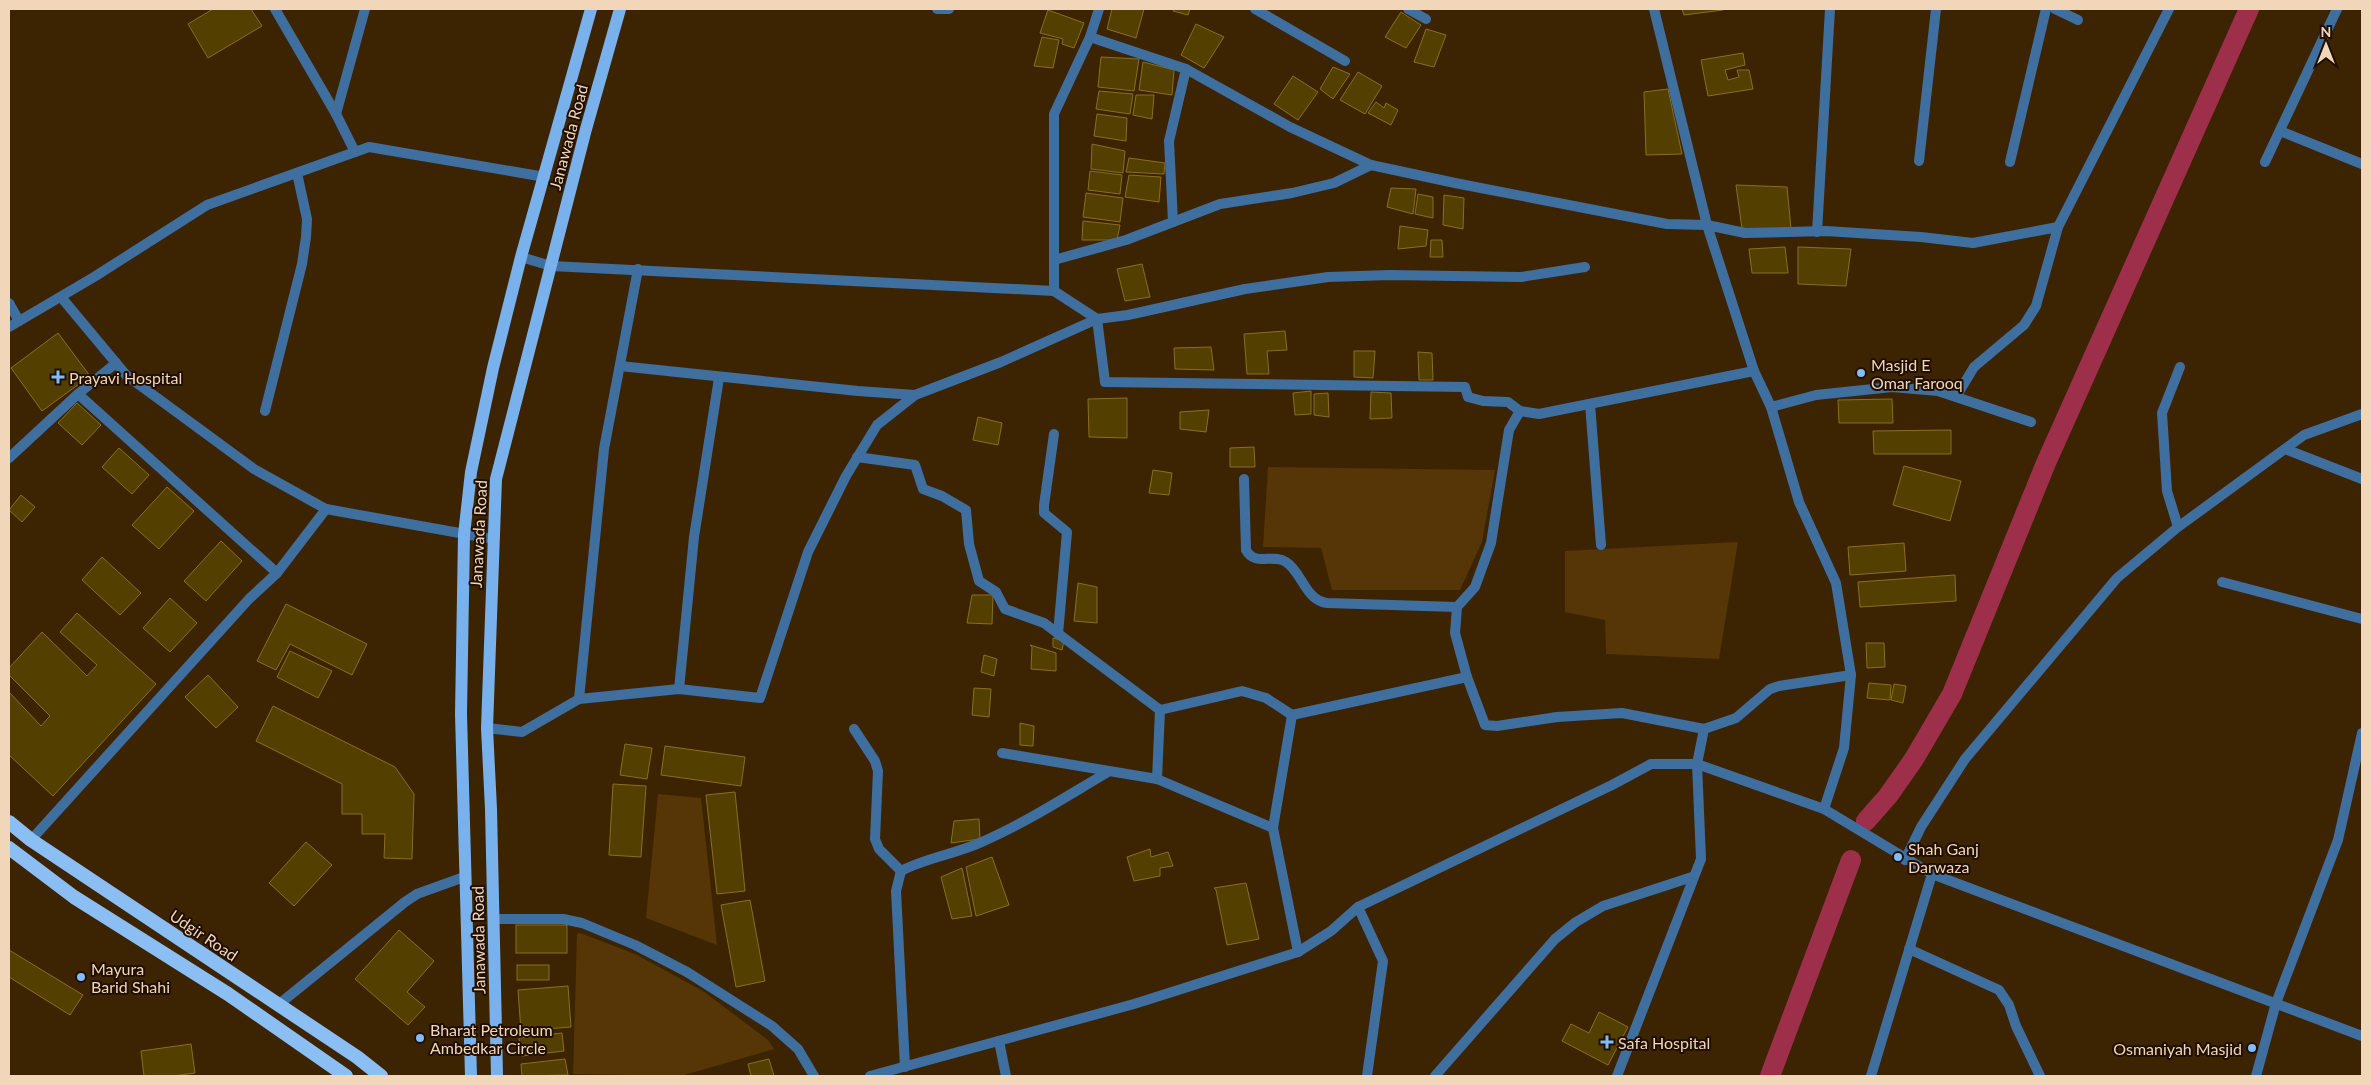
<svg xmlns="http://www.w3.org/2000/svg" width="2371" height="1085" font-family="Lato,sans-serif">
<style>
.green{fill:#563506}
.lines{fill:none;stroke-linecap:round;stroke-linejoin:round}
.canal{stroke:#9d2f4a;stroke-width:20}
.building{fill:#534000;stroke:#886f21}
.minor{stroke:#3f6f9f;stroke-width:10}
.tertiary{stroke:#3f6f9f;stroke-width:10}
.primary{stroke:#78b1ec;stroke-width:12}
.trunk{stroke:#8bbef3;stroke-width:14}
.poi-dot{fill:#81bdfa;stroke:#200e00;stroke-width:2}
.labels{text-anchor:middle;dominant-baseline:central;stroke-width:4;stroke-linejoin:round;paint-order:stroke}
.street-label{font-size:16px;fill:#f1d6b9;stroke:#200e00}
.poi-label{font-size:16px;fill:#f1d6b9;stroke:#200e00;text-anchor:start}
</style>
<rect width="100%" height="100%" fill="#3c2402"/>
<g class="green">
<path d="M1268,467L1495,470L1482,542L1460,590H1332L1321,548L1263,547Z"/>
<path d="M1738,542L1719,659L1606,654L1605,620L1565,612V551Z"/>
<path d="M658,794L701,798L717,945L646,918Z"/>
<path d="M580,933L635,954L703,991L768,1040L774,1049L681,1076L573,1074L577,934Z"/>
</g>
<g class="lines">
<g class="canal">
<path d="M1866,821L1888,796L1914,759L1952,694L2046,463L2249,9"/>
<path d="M1770,1076L1851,860"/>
</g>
</g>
<g class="building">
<path d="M213,9H251L262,26L208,58L188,24Z"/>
<path d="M1112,9H1144L1136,38L1107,29Z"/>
<path d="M1174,9H1190L1188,15L1173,11Z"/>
<path d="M1682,9H1723V10L1684,15Z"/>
<path d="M1048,10L1084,23L1074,48L1062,44L1063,39L1040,33Z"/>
<path d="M1401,12L1421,25L1406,48L1385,37Z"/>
<path d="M1196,24L1224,37L1204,68L1181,55Z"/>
<path d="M1426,29L1446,35L1434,67L1414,62Z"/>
<path d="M1042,37L1059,40L1053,68L1034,66Z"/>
<path d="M1743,53L1745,65L1725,70L1728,80L1739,77L1737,70H1749L1753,89L1708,96L1701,60Z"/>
<path d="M1101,57L1139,59L1134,91L1098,87Z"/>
<path d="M1143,62L1174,70L1172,95L1139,90Z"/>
<path d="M1333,67L1350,74L1333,99L1320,89Z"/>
<path d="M1358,72L1382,86L1365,114L1340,100Z"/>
<path d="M1293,76L1318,92L1298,120L1274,104Z"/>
<path d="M1668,89L1682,154L1646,155L1644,92Z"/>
<path d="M1099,91L1133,94L1130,114L1096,109Z"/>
<path d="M1136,95H1154L1152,119L1133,115Z"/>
<path d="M1376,102L1384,108L1386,103L1398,110L1391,125L1368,113Z"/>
<path d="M1097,114L1127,118L1126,141L1094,136Z"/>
<path d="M1092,144L1125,151L1123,173L1091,169Z"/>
<path d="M1129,158L1165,163L1164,174L1126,172Z"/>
<path d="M1090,171L1122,175L1120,194L1088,190Z"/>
<path d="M1129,175L1161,177L1159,202L1125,197Z"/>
<path d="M1736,185L1787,187L1791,229H1742Z"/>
<path d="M1391,188L1416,189L1413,214L1387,207Z"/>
<path d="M1086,193L1123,198L1120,222L1083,217Z"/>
<path d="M1418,194L1433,197V218L1415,214Z"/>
<path d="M1444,195L1464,198L1463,229L1443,225Z"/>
<path d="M1083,221L1120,225L1117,240H1082Z"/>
<path d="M1400,226L1428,230L1426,246L1398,249Z"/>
<path d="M1431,240H1442L1443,257H1430Z"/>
<path d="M1785,247L1788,273H1752L1749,249Z"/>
<path d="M1798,247L1851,249L1846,286L1798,284Z"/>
<path d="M1142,264L1150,297L1125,301L1117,269Z"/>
<path d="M1285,331L1287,350L1267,351L1269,374H1247L1244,334Z"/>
<path d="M58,333L90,376L42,411L11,368Z"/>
<path d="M1211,347L1214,370L1175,369L1174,348Z"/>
<path d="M1354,351H1375L1373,378L1354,377Z"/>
<path d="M1418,352L1432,353L1433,380H1419Z"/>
<path d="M1311,391V414L1295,415L1293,393Z"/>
<path d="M1371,392L1391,393L1392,418L1370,419Z"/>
<path d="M1328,393L1329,417L1314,415V394Z"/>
<path d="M1127,398V438L1089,437L1088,399Z"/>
<path d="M1892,399L1893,423H1839L1838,400Z"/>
<path d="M77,403L101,425L82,445L58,423Z"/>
<path d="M1209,410L1206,432L1180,429V412Z"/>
<path d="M978,417L1002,423L998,445L973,440Z"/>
<path d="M1951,430V454H1874L1873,431Z"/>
<path d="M1254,447L1255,467H1230V448Z"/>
<path d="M119,448L149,475L132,494L102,467Z"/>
<path d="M1904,466L1961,481L1950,521L1893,505Z"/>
<path d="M1153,470L1172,473L1169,495L1149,493Z"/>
<path d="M167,487L194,511L159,549L132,525Z"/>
<path d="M21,495L35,507L22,522L9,510Z"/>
<path d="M221,541L242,561L206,601L184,581Z"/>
<path d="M1904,543L1906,571L1850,575L1848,547Z"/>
<path d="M102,557L141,593L120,615L82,580Z"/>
<path d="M1955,575L1956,601L1860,607L1858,582Z"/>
<path d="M1078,583L1097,587V623L1074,621Z"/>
<path d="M972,595H993L992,624L967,623Z"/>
<path d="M170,598L197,623L170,652L143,628Z"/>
<path d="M286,604L367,644L352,675L290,644L276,670L257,661Z"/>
<path d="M77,613L156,684L53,796L9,755V692L41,726L50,716L9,675V668L42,632L87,676L97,665L60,632Z"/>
<path d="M1053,638L1064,641L1062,650L1053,647Z"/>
<path d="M1866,643H1884L1885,667L1867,668Z"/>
<path d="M1030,645L1056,653V671L1031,669L1032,647Z"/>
<path d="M290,651L332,671L318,698L277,677Z"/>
<path d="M984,655L997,659L994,676L981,672Z"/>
<path d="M208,675L238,707L216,728L185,697Z"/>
<path d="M1869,683L1891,685L1890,700L1867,698Z"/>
<path d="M1894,684L1906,686L1903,703L1891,700Z"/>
<path d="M974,688L991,689L989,717L972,715Z"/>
<path d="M273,706L395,767L414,794L412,859L384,858L385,834H362V814H342V784L256,741Z"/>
<path d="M1020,723L1034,726L1033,746L1020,745Z"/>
<path d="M625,744L652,748L647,779L620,775Z"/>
<path d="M665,746L745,757L741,786L661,775Z"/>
<path d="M613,784L646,786L641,857L609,855Z"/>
<path d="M735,792L745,891L717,894L706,795Z"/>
<path d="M979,819L980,839L951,843L954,821Z"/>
<path d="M306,842L332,865L294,906L269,883Z"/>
<path d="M1150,849L1151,857L1168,852L1173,866L1160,868V876L1134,881L1127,857Z"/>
<path d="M992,857L1009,905L976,916L966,867Z"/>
<path d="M962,868L972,916L952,919L941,877Z"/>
<path d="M1246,883L1259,939L1227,945L1216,890L1214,888Z"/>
<path d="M750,900L765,981L736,987L721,905Z"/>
<rect x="516" y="925" width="51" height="28"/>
<path d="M399,930L434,961L407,992L425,1007L408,1025L355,979Z"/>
<path d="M9,950L83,995L70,1015L9,977Z"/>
<rect x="517" y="965" width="32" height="15"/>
<path d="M568,986L571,1027L521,1031L518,990Z"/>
<path d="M1599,1012L1628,1027L1608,1065L1562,1041L1571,1024L1589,1033Z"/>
<path d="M562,1033L564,1051L522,1056L519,1038Z"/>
<path d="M191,1044L195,1073L173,1076H144L141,1051Z"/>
<path d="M565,1059L568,1075L522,1076L521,1064Z"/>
<path d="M769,1059L774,1076H751L748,1064Z"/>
</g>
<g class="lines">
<g class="minor">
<path d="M275,9L336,114L355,152"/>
<path d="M937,9H949"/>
<path d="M1255,9L1345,61"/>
<path d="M1408,9L1426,19"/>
<path d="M2055,9L2078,20"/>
<path d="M1090,37L1186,69L1290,127L1371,165L1455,183L1667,224L1707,225L1745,233L1826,231L1921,237L1973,243L2058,227"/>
<path d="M336,114L365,9"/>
<path d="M2280,131L2362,164"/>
<path d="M1919,161L1936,9"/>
<path d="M2010,162L2046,9"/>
<path d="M2265,162L2337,9"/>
<path d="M1173,222L1169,141L1186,69"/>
<path d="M1817,232L1830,9"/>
<path d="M521,257L551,266L1054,291V114L1090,37L1099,9"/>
<path d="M1054,260L1126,240L1220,204L1292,193L1334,183L1371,165"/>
<path d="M1054,291L1097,319L1105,382L1465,387L1468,397L1483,401L1508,402L1520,411L1539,414L1754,371"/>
<path d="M61,297L126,375L254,469L326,509L493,539"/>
<path d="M9,303L19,321"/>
<path d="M620,366L858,391L915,395"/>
<path d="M78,394L277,573"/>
<path d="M1956,397L1974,367L2024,325L2036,306L2058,227L2169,9"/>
<path d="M1590,404L1601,545"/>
<path d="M1771,407L1816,395L1892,387L1938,391L2031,422"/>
<path d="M265,411L302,264L306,237L307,219L297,173"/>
<path d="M1520,411L1509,430L1491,543L1475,587L1457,607L1455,633L1467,677L1485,725L1497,726L1557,717L1622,713L1704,729L1736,718L1770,689L1779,686L1851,675"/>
<path d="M1054,434L1044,505V513L1067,532L1058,634"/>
<path d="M2285,449L2362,479"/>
<path d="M857,457L915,465L923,489L942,496L966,510L969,544L979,581L996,592L1005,609L1044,623L1160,710L1157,779"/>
<path d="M9,458L78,394L116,363"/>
<path d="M1244,479L1246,550C1255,567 1273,553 1286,562C1302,572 1305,600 1327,603L1457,607"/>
<path d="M2178,527L2167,491L2162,413L2180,367"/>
<path d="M2222,582L2362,619"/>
<path d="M679,689L694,537L719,378"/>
<path d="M579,699L604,449L638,269"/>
<path d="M1160,710L1242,691L1266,698L1292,715L1467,677"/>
<path d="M487,728L522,732L579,699L679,689L760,698L808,552L846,476L877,425L915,395L1001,362L1097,319L1128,315L1245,289L1328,277L1390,275L1521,277L1585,267"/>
<path d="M854,729L875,761L878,771L875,839L879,849L901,871"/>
<path d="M1002,753L1157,779L1273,828L1298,952"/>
<path d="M1273,828L1292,715"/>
<path d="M31,840L249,599L277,573L326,509"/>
<path d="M1358,907L1383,961L1367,1076"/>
<path d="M494,919H563L582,923L635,945L687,972L772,1026L798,1049L814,1076"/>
<path d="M1909,949L1999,990L2009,1005L2016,1026L2040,1076"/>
<path d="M278,1005L405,902L417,894L464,877"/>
<path d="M999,1041L1006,1076"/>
<path d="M905,1067L896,891L901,871C927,857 957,854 984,841C1027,822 1067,796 1108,772"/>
<path d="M1435,1076L1555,939L1576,922L1603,906L1692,877"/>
<path d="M1617,1076L1701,859L1697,764L1704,729"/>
<path d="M1871,1076L1932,874"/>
<path d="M2256,1076L2276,1003L2338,840L2362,733"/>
</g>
<g class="tertiary">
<path d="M1654,9L1707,225L1754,371L1771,407L1799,502L1836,583L1851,675L1844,748L1824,809"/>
<path d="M9,327L94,277L207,205L369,147L545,177"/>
<path d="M1905,860L1921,827L1965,759L2117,578L2178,527L2304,435L2362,414"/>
<path d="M870,1076L1134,1004L1298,952L1331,931L1358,907L1612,785L1651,764H1697L1824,809L1932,874L2362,1036"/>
</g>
<g class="primary">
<path d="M471,1076L461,714L464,535L471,472L493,368L521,257L591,9"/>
<path d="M497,1076L491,809L487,728L496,479L586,129L620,9"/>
</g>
<g class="trunk">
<path d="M9,822L31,840L357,1057L381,1076"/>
<path d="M9,848L74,897L228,994L346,1076"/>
</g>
</g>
<g class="poi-dot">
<circle cx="1861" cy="373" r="5"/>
<path d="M55.5 369.5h5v5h5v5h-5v5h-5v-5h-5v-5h5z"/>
<circle cx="1898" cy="857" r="5"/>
<circle cx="81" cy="977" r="5"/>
<circle cx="420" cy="1038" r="5"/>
<path d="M1604.5 1034.5h5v5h5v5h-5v5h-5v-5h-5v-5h5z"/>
<circle cx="2252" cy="1048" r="5"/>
</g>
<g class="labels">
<g class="street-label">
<text transform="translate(568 137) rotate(-75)">Janawada Road</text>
<text transform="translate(478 534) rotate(-87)">Janawada Road</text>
<text transform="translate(204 935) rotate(34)">Udgir Road</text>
<text transform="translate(478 940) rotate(-91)">Janawada Road</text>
</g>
<g class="poi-label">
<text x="1871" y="364">Masjid E<tspan x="1871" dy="18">Omar Farooq</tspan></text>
<text x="69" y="377">Prayavi Hospital</text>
<text x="1908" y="848">Shah Ganj<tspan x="1908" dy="18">Darwaza</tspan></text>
<text x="91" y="968">Mayura<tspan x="91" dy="18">Barid Shahi</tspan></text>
<text x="430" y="1029">Bharat Petroleum<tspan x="430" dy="18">Ambedkar Circle</tspan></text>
<text x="1618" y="1042">Safa Hospital</text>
<text x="2242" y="1048" text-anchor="end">Osmaniyah Masjid</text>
</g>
</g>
<rect width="2371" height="1085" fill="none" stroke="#f1d6b9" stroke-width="20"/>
<g transform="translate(2326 45)" stroke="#200e00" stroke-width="4" paint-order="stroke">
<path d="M0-4L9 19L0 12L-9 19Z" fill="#f1d6b9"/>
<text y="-8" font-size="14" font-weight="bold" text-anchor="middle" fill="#f1d6b9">N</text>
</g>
</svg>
